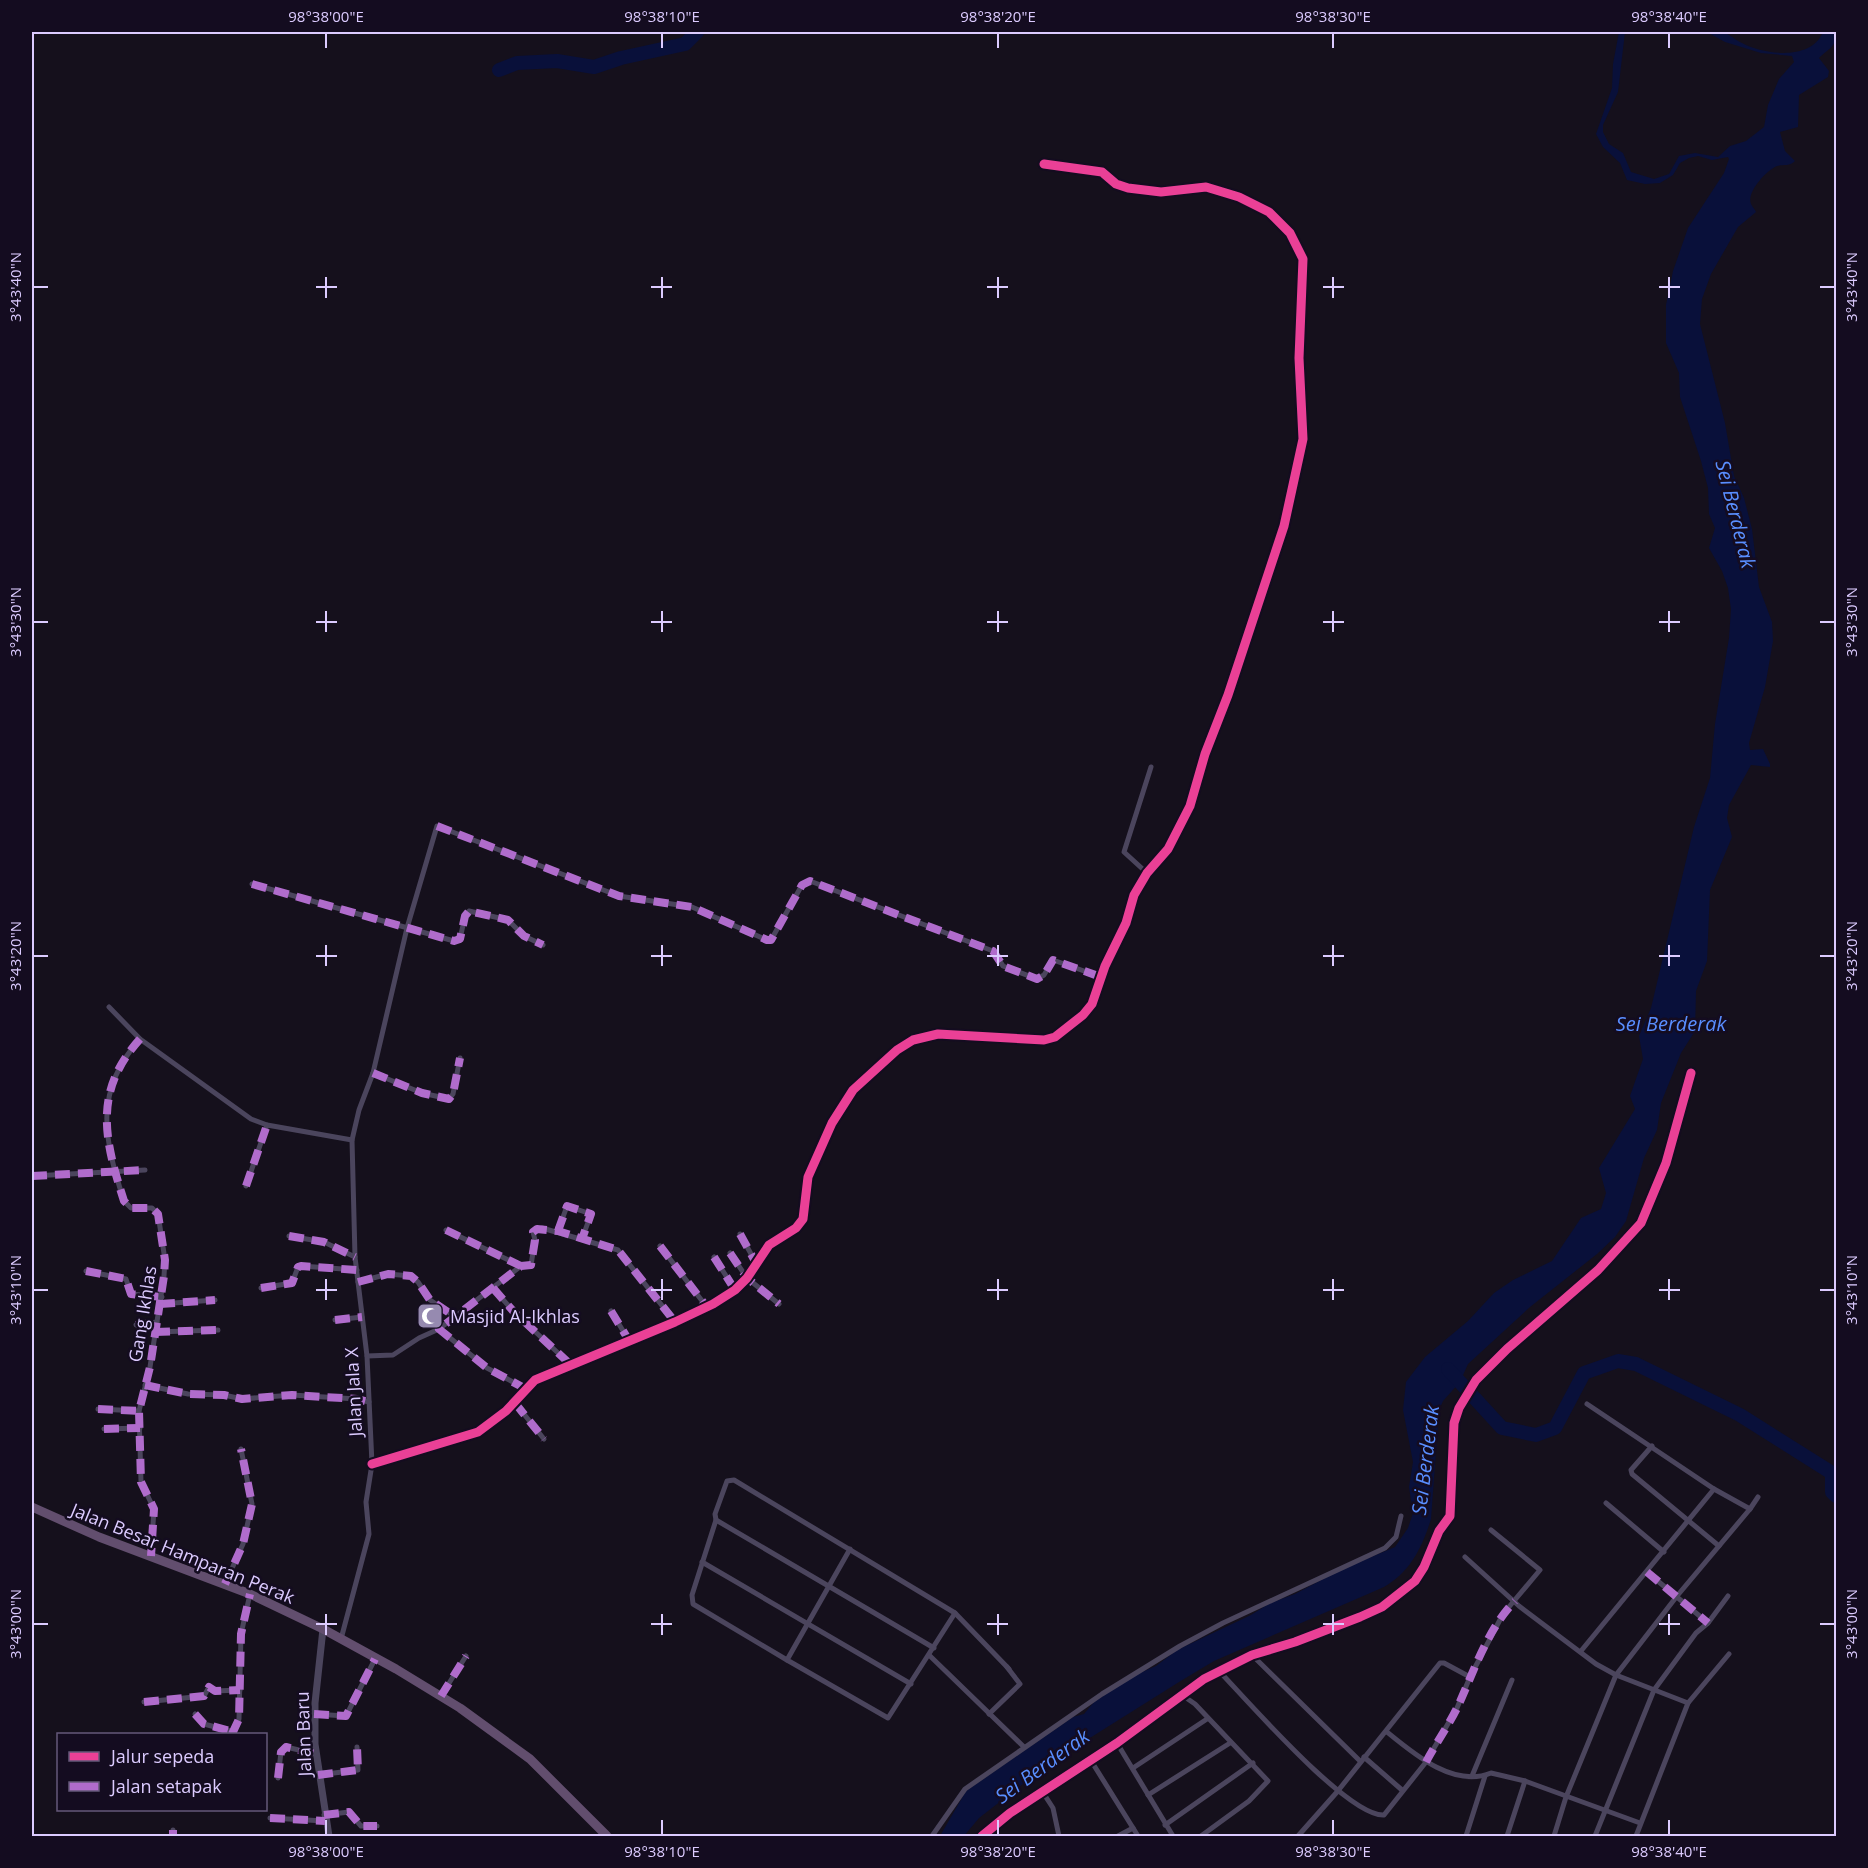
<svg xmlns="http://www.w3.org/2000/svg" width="1868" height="1868" font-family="'Open Sans',sans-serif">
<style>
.water{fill:#09103a}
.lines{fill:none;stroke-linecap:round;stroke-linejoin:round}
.river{stroke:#09103a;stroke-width:14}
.minor{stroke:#4b455d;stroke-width:5}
.tertiary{stroke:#4b455d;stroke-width:7}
.primary{stroke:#624e6e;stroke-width:9}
.quiet{stroke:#b06ccc;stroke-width:8;stroke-dasharray:15 8;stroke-linecap:butt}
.cycleway-casing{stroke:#140c20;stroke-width:13}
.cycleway{stroke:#ea4096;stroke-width:9}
.ticks{fill:none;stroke:#dccbff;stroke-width:2}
.labels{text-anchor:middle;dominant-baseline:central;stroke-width:5;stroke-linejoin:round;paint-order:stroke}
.street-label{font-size:18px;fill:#dccbff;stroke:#140c20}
.poi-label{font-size:18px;fill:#dccbff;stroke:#140c20;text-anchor:start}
.water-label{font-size:20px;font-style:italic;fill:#598eff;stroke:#140c20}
.neatline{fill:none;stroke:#dccbff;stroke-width:2}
.ticks-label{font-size:15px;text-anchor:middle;fill:#dccbff}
</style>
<rect width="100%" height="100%" fill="#15101c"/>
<path class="water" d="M1619,32H1625L1618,92L1603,125V132L1609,144L1623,153L1631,172L1654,179L1669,174L1679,156L1695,153L1718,157L1730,146L1746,141L1764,127L1768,105L1779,79L1794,62L1792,56L1761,53L1725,42L1707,32C1711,32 1717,31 1721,32C1729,33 1735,40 1742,43C1765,55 1811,61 1823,32H1836C1836,48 1829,48 1819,58L1829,71L1828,77L1799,95L1798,127L1780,132L1785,151L1795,161C1789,167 1784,164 1777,166C1767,170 1746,192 1751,204C1752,207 1755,209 1756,212L1738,227L1711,274L1702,299L1700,324L1725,423L1734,476L1744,498L1752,529L1759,587L1772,622L1773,641L1765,687L1749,743L1750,750L1763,749L1770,764V767L1751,765L1729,805L1727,818L1732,837L1710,890L1707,961L1696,991L1695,1031L1681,1053L1661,1103L1657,1130L1644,1158L1626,1221L1615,1237L1597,1254L1530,1307L1468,1364L1460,1382L1443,1401L1439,1410L1431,1519C1422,1548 1410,1572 1384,1587L1214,1661L1179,1682L1050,1763L979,1818L964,1836H940L966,1791L1073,1717L1084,1714L1094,1702L1135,1675L1156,1666L1177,1650L1251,1615L1270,1603L1295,1594L1340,1570L1395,1547L1408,1528L1413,1513L1409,1487L1413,1462L1403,1410L1406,1382L1425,1357L1468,1321L1494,1293L1513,1280L1552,1261L1581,1218L1601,1209L1606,1193L1599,1168L1635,1109L1630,1096L1643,1059L1639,1036L1651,1008L1694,827L1710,778L1715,724L1729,638L1731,609L1728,588L1722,571L1709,548L1715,528L1709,514L1708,488L1701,461L1680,397L1679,373L1666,343V305L1673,271L1688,228L1724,173L1729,159L1728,157L1712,160L1698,156L1689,158L1680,163L1673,175L1660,183L1645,184L1627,180L1620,163L1603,147L1596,134L1612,88L1613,64Z"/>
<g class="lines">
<g class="river">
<path d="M499,70L517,63L557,61L594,67L621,58L685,44L697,32"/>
<path d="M1448,1369L1502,1428L1536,1435L1555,1428L1584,1373L1618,1361L1636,1364L1740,1415L1832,1473V1492L1836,1496"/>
</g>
<g class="minor">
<path d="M1147,873L1124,852L1151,767"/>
<path d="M252,884L454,941L460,939L465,916L469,911L508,920L524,936L543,945"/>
<path d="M109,1007L140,1039L251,1119L267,1125L352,1140"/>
<path d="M140,1039C93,1091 104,1139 124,1201L131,1208H152L158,1214L165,1260L164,1276L150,1367L139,1411L141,1482L154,1509L151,1556"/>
<path d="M373,1073L422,1093L449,1099L453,1094L460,1058"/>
<path d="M32,1176L145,1170"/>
<path d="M246,1186L267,1125"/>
<path d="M446,1230L521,1266"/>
<path d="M558,1231L567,1206L591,1214L582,1239"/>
<path d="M740,1234L756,1263"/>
<path d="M289,1236L324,1242L355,1257"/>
<path d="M660,1246L706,1306"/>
<path d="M730,1253L747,1278L779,1304"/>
<path d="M714,1257L735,1290"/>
<path d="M86,1271L126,1279L131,1294L162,1297"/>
<path d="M358,1282L388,1274L411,1276L418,1282L430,1300L454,1316"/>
<path d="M261,1288L292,1283L298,1267L301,1266L357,1270"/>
<path d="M493,1288L514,1312L571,1365"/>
<path d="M160,1304L215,1300"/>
<path d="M611,1311L628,1339"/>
<path d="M335,1320L362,1317"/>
<path d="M136,1325L157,1322"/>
<path d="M439,1329L487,1368L526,1389"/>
<path d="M155,1332L218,1330"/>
<path d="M367,1356L393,1355L419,1338L439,1329L521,1266L531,1265L535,1240L533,1232L542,1228L618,1250L675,1322"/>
<path d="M145,1385L188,1394L224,1395L242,1399L292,1395L357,1399L369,1402"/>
<path d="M515,1403L544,1439"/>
<path d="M98,1409L139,1411"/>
<path d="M104,1429L140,1428"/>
<path d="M1652,1446L1631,1470L1632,1474L1719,1546"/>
<path d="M372,1464L478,1432L506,1411L535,1380L675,1322L713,1304L735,1290L747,1278L769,1245L796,1228L803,1219L808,1177L832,1123L853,1090L897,1050L913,1040L938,1034L1044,1040L1055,1037L1083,1015L1092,1004L1105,966L1126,923L1134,895L1147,873L1168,849L1190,806L1205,754L1228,695L1284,526L1303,439L1299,358L1303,259L1290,233L1269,212L1239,197L1206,187L1161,192L1128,188L1116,184L1102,172L1044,164"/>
<path d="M1606,1503L1664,1552"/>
<path d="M1750,1509L1758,1497"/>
<path d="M716,1520L692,1595L693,1604L787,1660"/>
<path d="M850,1549L787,1660L888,1718L955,1613"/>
<path d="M1465,1557L1519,1606L1596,1664L1616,1675L1688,1703"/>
<path d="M702,1562L911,1684"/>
<path d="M1647,1572L1708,1623"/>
<path d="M225,1584L243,1544L252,1504L241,1449"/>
<path d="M341,1639L369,1534L366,1502L372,1464L367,1356L355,1257L352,1140L359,1110L373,1073L407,928L437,826L619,896L692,907L767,940H771L802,885L810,881L993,951L1003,966L1037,979L1044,975L1053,960L1101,977"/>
<path d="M934,1648L716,1520L715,1514L727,1481L734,1480L955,1613L1009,1669"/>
<path d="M1581,1651L1714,1489"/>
<path d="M929,1655L1024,1747"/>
<path d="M1252,1655L1360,1761"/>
<path d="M1219,1671C1247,1700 1348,1817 1384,1815L1426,1762L1457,1708L1470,1677L1503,1614L1540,1570L1491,1530"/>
<path d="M1182,1695L1195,1704L1268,1781L1249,1801L1201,1836"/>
<path d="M441,1696L466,1656"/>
<path d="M144,1702L204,1696L209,1687L215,1691L240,1690"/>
<path d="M195,1714L204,1724L234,1732"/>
<path d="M314,1714L346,1716L375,1659"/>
<path d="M989,1714L1020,1684L1007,1667"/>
<path d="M1387,1732C1415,1755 1454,1788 1491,1773L1525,1781L1640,1823"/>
<path d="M232,1734L239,1719L241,1634L250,1594"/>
<path d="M1117,1743L1173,1836"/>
<path d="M1364,1757L1402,1790"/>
<path d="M1090,1759L1138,1836"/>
<path d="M1133,1768L1207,1719"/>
<path d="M318,1775L358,1770L357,1747"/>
<path d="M1472,1776L1512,1680"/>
<path d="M278,1778L281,1752L286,1747L316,1754"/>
<path d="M1042,1791L1053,1808L1059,1836"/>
<path d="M1148,1795L1230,1743"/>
<path d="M324,1815L349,1812L361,1826H377"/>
<path d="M270,1818L325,1821"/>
<path d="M1165,1825L1253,1763"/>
<path d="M173,1830V1836"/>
<path d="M932,1836L965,1789L1102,1694L1180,1646L1223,1623L1385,1548L1396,1537L1401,1516"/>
<path d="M982,1836L1010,1813L1117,1743L1204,1679L1252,1655L1295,1642L1360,1617L1382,1607L1415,1581L1424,1567L1439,1531L1450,1516L1454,1423L1459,1408L1476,1380L1507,1349L1598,1270L1641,1223L1666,1163L1691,1073"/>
<path d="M1118,1836L1133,1828"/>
<path d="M1298,1836L1337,1792L1440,1663H1444L1470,1677"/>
<path d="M1466,1836L1485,1776"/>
<path d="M1507,1836L1525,1781"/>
<path d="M1554,1836L1566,1797L1616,1675L1677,1596L1750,1509L1714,1489L1587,1404"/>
<path d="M1595,1836L1654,1690L1696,1633L1708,1623L1728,1596"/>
<path d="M1636,1836L1688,1703L1729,1654"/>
</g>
<path class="tertiary" d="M323,1629L315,1703V1744L329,1836"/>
<path class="primary" d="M32,1507L99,1537L250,1594L323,1629L396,1669L460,1708L530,1759L607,1836"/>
<g class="quiet">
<path d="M437,826L619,896L692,907L767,940H771L802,885L810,881L993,951L1003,966L1037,979L1044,975L1053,960L1101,977"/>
<path d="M252,884L454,941L460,939L465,916L469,911L508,920L524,936L543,945"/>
<path d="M140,1039C93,1091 104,1139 124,1201L131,1208H152L158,1214L165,1260L164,1276L150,1367L139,1411L141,1482L154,1509L151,1556"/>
<path d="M373,1073L422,1093L449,1099L453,1094L460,1058"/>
<path d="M32,1176L145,1170"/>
<path d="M246,1186L267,1125"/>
<path d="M446,1230L521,1266"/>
<path d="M558,1231L567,1206L591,1214L582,1239"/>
<path d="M740,1234L756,1263"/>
<path d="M289,1236L324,1242L355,1257"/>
<path d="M660,1246L706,1306"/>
<path d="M730,1253L747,1278L779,1304"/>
<path d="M714,1257L735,1290"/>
<path d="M86,1271L126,1279L131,1294L162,1297"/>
<path d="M358,1282L388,1274L411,1276L418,1282L430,1300L454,1316"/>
<path d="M261,1288L292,1283L298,1267L301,1266L357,1270"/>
<path d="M493,1288L514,1312L571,1365"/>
<path d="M160,1304L215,1300"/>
<path d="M611,1311L628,1339"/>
<path d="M335,1320L362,1317"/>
<path d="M136,1325L157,1322"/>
<path d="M155,1332L218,1330"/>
<path d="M145,1385L188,1394L224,1395L242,1399L292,1395L357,1399L369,1402"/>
<path d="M526,1389L487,1368L439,1329L521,1266L531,1265L535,1240L533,1232L537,1229L558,1231L618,1250L675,1322"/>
<path d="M515,1403L544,1439"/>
<path d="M98,1409L139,1411"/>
<path d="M104,1429L140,1428"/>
<path d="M1647,1572L1708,1623"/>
<path d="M225,1584L243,1544L252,1504L241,1449"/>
<path d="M441,1696L466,1656"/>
<path d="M144,1702L204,1696L209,1687L215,1691L240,1690"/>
<path d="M195,1714L204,1724L234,1732"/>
<path d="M314,1714L346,1716L375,1659"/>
<path d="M232,1734L239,1719L241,1634L250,1594"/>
<path d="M1426,1762C1436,1743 1449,1725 1458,1706C1474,1671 1488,1628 1515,1601"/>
<path d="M318,1775L358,1770L357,1747"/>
<path d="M278,1778L281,1752L286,1747L316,1754"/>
<path d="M324,1815L349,1812L361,1826H377"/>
<path d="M270,1818L325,1821"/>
<path d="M173,1830V1836"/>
</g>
<g class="cycleway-casing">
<g id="cycleway">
<path d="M372,1464L478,1432L506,1411L535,1380L675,1322L713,1304L735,1290L747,1278L769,1245L796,1228L803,1219L808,1177L832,1123L853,1090L897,1050L913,1040L938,1034L1044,1040L1055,1037L1083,1015L1092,1004L1105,966L1126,923L1134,895L1147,873L1168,849L1190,806L1205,754L1228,695L1284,526L1303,439L1299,358L1303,259L1290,233L1269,212L1239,197L1206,187L1161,192L1128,188L1116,184L1102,172L1044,164"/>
<path d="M982,1836L1010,1813L1117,1743L1204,1679L1252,1655L1295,1642L1360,1617L1382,1607L1415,1581L1424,1567L1439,1531L1450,1516L1454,1423L1459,1408L1476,1380L1507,1349L1598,1270L1641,1223L1666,1163L1691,1073"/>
</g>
</g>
<use href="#cycleway" class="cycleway"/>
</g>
<path class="ticks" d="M326,33V48M662,33V48M998,33V48M1333,33V48M1669,33V48M326,277V298M662,277V298M998,277V298M1333,277V298M1669,277V298M33,287H48M316,287H337M651,287H672M987,287H1008M1323,287H1344M1659,287H1680M1820,287H1835M326,611V632M662,611V632M998,611V632M1333,611V632M1669,611V632M33,622H48M316,622H337M651,622H672M987,622H1008M1323,622H1344M1659,622H1680M1820,622H1835M326,945V966M662,945V966M998,945V966M1333,945V966M1669,945V966M33,956H48M316,956H337M651,956H672M987,956H1008M1323,956H1344M1659,956H1680M1820,956H1835M326,1279V1300M662,1279V1300M998,1279V1300M1333,1279V1300M1669,1279V1300M33,1290H48M316,1290H337M651,1290H672M987,1290H1008M1323,1290H1344M1659,1290H1680M1820,1290H1835M326,1614V1635M662,1614V1635M998,1614V1635M1333,1614V1635M1669,1614V1635M33,1624H48M316,1624H337M651,1624H672M987,1624H1008M1323,1624H1344M1659,1624H1680M1820,1624H1835M326,1820V1835M662,1820V1835M998,1820V1835M1333,1820V1835M1669,1820V1835"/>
<defs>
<g id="mosque-square" transform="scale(1.35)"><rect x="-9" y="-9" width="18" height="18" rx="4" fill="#968ab0" stroke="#140c20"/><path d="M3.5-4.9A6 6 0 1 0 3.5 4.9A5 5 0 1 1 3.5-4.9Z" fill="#fff"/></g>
</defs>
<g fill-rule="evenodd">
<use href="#mosque-square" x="430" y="1316"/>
</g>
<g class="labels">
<g class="street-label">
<text transform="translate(142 1314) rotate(-81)">Gang Ikhlas</text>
<text transform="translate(353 1392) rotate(-93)">Jalan Jala X</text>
<text transform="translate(183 1553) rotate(22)">Jalan Besar Hamparan Perak</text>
<text transform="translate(303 1734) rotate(-92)">Jalan Baru</text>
</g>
<g class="poi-label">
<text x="450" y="1316">Masjid Al-Ikhlas</text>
</g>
<g class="water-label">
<text transform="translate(1736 514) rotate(76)">Sei Berderak</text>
<text x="1671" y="1023">Sei Berderak</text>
<text transform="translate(1425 1460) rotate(-83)">Sei Berderak</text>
<text transform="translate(1042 1766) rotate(-36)">Sei Berderak</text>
</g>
</g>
<rect width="1868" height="1868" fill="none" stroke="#140c20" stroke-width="66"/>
<rect x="57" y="1733" width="210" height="78" fill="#140c20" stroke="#645879" stroke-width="1.5"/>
<rect x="69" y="1752" width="30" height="9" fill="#ea4096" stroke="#645879" stroke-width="1.5"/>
<text x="111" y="1763" font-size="18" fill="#dccbff">Jalur sepeda</text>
<rect x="69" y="1782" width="30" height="9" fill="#b06ccc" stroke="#645879" stroke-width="1.5"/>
<text x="111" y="1793" font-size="18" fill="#dccbff">Jalan setapak</text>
<rect x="33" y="33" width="1802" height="1802" class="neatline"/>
<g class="ticks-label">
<text x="326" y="22">98°38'00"E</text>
<text x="662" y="22">98°38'10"E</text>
<text x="998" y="22">98°38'20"E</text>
<text x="1333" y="22">98°38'30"E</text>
<text x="1669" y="22">98°38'40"E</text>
<text transform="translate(16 287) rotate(-90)" y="5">3°43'40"N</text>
<text transform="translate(1852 287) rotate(-90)" y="5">3°43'40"N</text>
<text transform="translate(16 622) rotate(-90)" y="5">3°43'30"N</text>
<text transform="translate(1852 622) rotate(-90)" y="5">3°43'30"N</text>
<text transform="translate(16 956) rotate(-90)" y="5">3°43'20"N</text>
<text transform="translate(1852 956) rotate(-90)" y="5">3°43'20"N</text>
<text transform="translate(16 1290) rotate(-90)" y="5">3°43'10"N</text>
<text transform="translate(1852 1290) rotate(-90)" y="5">3°43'10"N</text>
<text transform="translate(16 1624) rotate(-90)" y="5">3°43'00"N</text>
<text transform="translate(1852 1624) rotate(-90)" y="5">3°43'00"N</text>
<text x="326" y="1857">98°38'00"E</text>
<text x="662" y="1857">98°38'10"E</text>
<text x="998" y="1857">98°38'20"E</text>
<text x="1333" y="1857">98°38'30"E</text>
<text x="1669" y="1857">98°38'40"E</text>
</g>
</svg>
